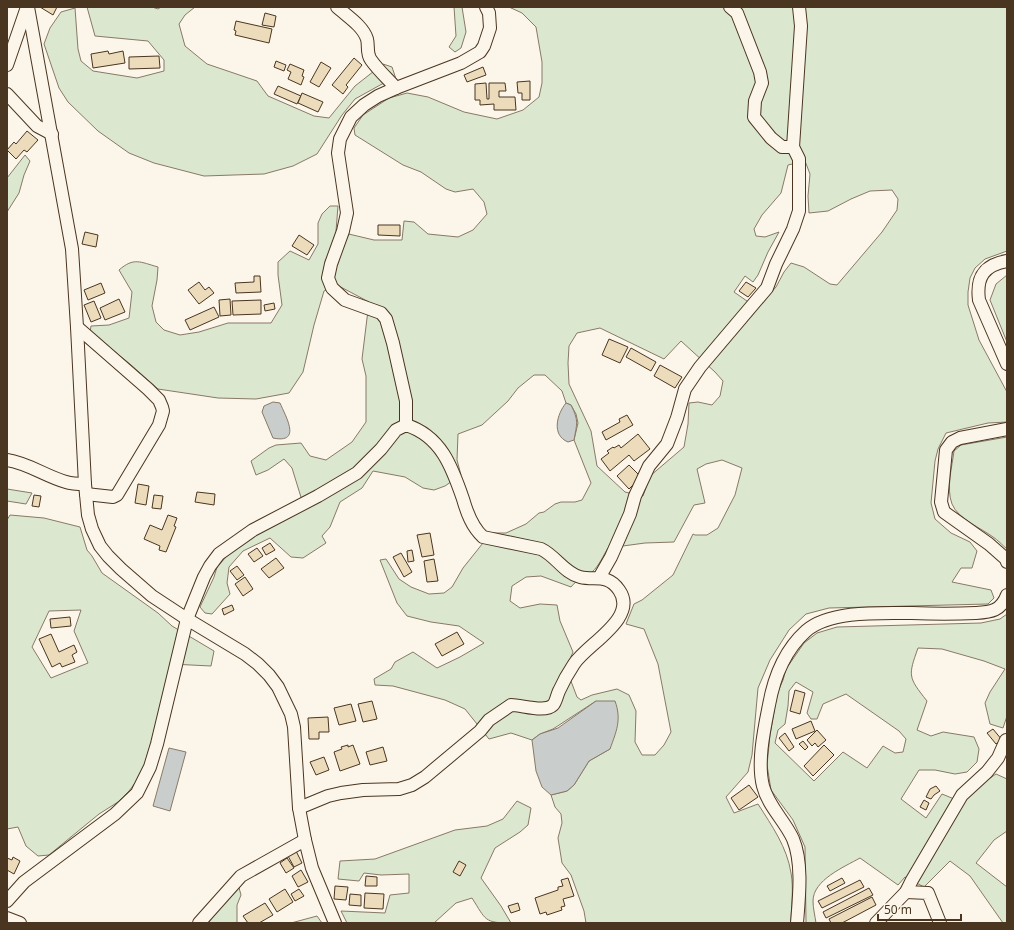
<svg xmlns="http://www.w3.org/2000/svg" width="1014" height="930" font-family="'Noto Sans',sans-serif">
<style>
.green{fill:#dce7d0;stroke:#887966;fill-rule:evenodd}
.water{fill:#c9cecd;stroke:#887966}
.building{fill:#ecdcbc;stroke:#4a3520}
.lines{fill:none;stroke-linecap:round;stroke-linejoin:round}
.minor-casing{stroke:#4a3520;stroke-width:14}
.minor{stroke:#fbf6e9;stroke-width:12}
</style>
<rect width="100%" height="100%" fill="#fbf6e9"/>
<g class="green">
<path d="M87,7H152L158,9L161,7H195L185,15L179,24L185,46L207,64L257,81L268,96L314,116L329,118L355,86L383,64L392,67L396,79L382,84L355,99L342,115L317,154L293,166L264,174L204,176L154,163L129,153L98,131L68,102L59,88L44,44L50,28L61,12L75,8L78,49L81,61L93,71L137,78L164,71V60L148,41L95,36Z"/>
<path d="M454,7H462L466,32L461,48L455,52L449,47L456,36Z"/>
<path d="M509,7H1007V251L985,259L975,268L970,278L968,292V305L979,340L1007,392V422L988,423L946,433L938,449L935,461L931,503L935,519L951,533L970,542L977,551L972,568H961L952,582L991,590L994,598L988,604L829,608L806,614L789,630L770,660L758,688L752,755L748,772L726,797L734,813L758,804C772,826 787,847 791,873C794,889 791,907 791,923H586L584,911L571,875L562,863L558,838L562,823L561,814L555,807L551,795L567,791L574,785L589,761L610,749L596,701L553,729L540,734L532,740L511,733L489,739L465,709L445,700L393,686L375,685L374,679L391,669L395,662L413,652L437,668L460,657L484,643L459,626L431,622L407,616L397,603L380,560L386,559L399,579L411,587L429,594L444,593L452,587L463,568L491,533H506L526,524L539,513L544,512L555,504L561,502H575L582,500L591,483L574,440L578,423L576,414L571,405L566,403L562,391L545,375H534L518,388L508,401L482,425L458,434L457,460L461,475L445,486L434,490L423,488L405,477L373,471L362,488L340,502L330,527L322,536L326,543L303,558L291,557L270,538L243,551L229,567L227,583L230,594L212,614L205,613L200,607L214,577L217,567L226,557L249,536L304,507L292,468L284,459L268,470L256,475L251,461L269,448L276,445L301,443L310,456L326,460L352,442L366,422V376L362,359L369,302L337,285L324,291L314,325L303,372L289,393L256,399L218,398L158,389L130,364L90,332L91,326L109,325L129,318L132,292L119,270C134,257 140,262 158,267L157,280L152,306L156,322L164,330L180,335L199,332L228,323H271L282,305L278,275V262L290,251L309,260L318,244V223L322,214L330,206H338L336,231L374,240H402L404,221L414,222L428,234L458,237L473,230L487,214L484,202L473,189L455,192L446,189L421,172L403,165L355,135L354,128L363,115L389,98L407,93L428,97L464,112L497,119L523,110L539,97L542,83V62L536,27L522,13ZM805,161L810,174L808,196L809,213L828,211L851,199L870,191L892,190L898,199L897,210L882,232L837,285L830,284L804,267L791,263L784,272L776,287L757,308L734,292L745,276L753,282L758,275L768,252L779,232L765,237L756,236L754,229L762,215L781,193L788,165ZM600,328L664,359L681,341L715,372L723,381L720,396L712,405L698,402L689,403L688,424L684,447L650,476L643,496L625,492L597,466L591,431L569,384L568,363L569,346L577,333ZM722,460L742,468L735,495L718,528L707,535H695L693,534L673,575L642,600L634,604L626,624L644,629L658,664L671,732L664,745L655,755H642L635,742L636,711L629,695L617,689L592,695L581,700L577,697L566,668L573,652L560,621L557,605L540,604L520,608L510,601L512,586L526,577L541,576L571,587C577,579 585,578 592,572C599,566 603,556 608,548L645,543L674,542L694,505L705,503L697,469L706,464Z"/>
<path d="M25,155L30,161L24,175L19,193L7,212V178Z"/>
<path d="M1007,275V342L990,300L996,284Z"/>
<path d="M1007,437V549C1002,545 998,540 993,537C981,528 958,519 952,504C946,488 952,467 954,451L961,445Z"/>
<path d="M7,489L32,493L26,504L7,501Z"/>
<path d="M10,515L44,518L80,527L87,550L92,556L102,573L158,613L172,626L214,651L211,666L171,664L152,739L142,774L129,791L118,802L99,814L49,855L38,856L26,846L18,827L7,829V520ZM81,610L74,631L88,663L51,678L32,647L49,611Z"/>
<path d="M1007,614V716L1003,728L990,724L985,703L990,692L1005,669L984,661L942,649L918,648C908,676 908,677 927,701L917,730L931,736L943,732L974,737L979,749L977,762L967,772L955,774L935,770H919L901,799L926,818L942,794L964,803L974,789L996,774L1007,779V831L994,840L976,863L1007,887V923H1003L970,876L950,861L924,887L905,877L898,885L860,858C844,867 813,880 813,901C813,908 815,916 816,923H806L805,847L793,820L771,790L767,765L770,735L777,694L783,680L786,669L804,643L817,633L837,627L981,623L1000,619ZM796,682L813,692L807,713L811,719H817L823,704L846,694L899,731L906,739L903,752L895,753L883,746L867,768L843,752L814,781L775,743L778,730L785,724L788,706L789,691Z"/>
<path d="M517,801L531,808L528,825L520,832L495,848L481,878L501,906L511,923C484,923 486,920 472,898L456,903L434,923H347L341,911L385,913L390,895L409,893V874L381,875L364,873L359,881L338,879L340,861L375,859L455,830L487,826L503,819Z"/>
<path d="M238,884L241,895L237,905V923H208Z"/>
<path d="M317,916L322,923H291Z"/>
</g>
<g class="water">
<path d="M273,402L280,403C286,417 302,444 273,438L262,412L264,406Z"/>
<path d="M566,403L571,405C579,421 577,423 574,440L568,442C551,435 557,414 566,403Z"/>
<path d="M596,701H615C622,720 616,732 610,749L589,761L574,785L567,791L551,795L542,787L536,771L532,740L540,734L558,728Z"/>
<path d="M169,748L186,752L170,811L153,806Z"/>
</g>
<g class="building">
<path d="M40,7H57L53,15Z"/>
<path d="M265,13L276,16L274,27L262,25Z"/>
<path d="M236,21L272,29L269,43L235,35L236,31L234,30Z"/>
<path d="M108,51L109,54L123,51L125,63L93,68L91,54Z"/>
<path d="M159,56L160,68L129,69V57Z"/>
<path d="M354,58L362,65L346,85L348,87L343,94L332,85Z"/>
<path d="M276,61L286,65L284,71L274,67Z"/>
<path d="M321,62L331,68L319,87L310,82Z"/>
<path d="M290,64L304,70L302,76L304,77L301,85L288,79L291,72L287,70Z"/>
<path d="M483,67L486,75L467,82L464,75Z"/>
<path d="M530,81V100H522V93H518L517,82Z"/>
<path d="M486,83L487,99H489V83H505L506,91H499V97H515L516,110H494V104L480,105V100H475V84Z"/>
<path d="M278,86L301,96L297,104L274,94Z"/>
<path d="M302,93L323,102L318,112L298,103Z"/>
<path d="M27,131L38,140L27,152L24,150L16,159L7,150L14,142L16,144Z"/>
<path d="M378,225H400V236L378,235Z"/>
<path d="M85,232L98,235L96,247L82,244Z"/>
<path d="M299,235L314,245L307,255L292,246Z"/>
<path d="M254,276H260L261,292L236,293L235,283L254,282Z"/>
<path d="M199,282L205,290L209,287L214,293L199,304L188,290Z"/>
<path d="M746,282L756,288L748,297L739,291Z"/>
<path d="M101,283L105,293L88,300L84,290Z"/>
<path d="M119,299L125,312L105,320L100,308Z"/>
<path d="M230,299L231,315L220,316L219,300Z"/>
<path d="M261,300V314L233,315L232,301Z"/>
<path d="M94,301L101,318L91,322L84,305Z"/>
<path d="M274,303L275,309L265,311L264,305Z"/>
<path d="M214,307L219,317L190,330L185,320Z"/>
<path d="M609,339L628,347L620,363L602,355Z"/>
<path d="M631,348L656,362L651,371L626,357Z"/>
<path d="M660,365L682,377L675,388L654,376Z"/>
<path d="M627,415L633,425L606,440L602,432L620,422L619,419Z"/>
<path d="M638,434L650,449L634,461L629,455L610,471L601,459L609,453L607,451L613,447L614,448L619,445L621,448Z"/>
<path d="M629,465L641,477L629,489L617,476Z"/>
<path d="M138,484L149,486L146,505L135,503Z"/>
<path d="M197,492L215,494L214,505L195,502Z"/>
<path d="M34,495L41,496L39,507L32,506Z"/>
<path d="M154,495L163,496L161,509L152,508Z"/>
<path d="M168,515L177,518L174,526L176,527L166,552L159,550L160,546L144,539L150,525L162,530Z"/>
<path d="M430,533L434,555L422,557L417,535Z"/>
<path d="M270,543L275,550L266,555L262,548Z"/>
<path d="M257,548L263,556L254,562L248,554Z"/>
<path d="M412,550L414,561L408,562L407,551Z"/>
<path d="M401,553L412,572L404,577L393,557Z"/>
<path d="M276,558L284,568L269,578L261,569Z"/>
<path d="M434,559L438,581L427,582L424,561Z"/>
<path d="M237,566L244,575L237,580L230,571Z"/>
<path d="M245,577L253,589L243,596L235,584Z"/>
<path d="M232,605L234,610L224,615L222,609Z"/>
<path d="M70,617L71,626L51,628L50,619Z"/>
<path d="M457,632L464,644L442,656L435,644Z"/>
<path d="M51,634L59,652L74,645L77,652L72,655L75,662L62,667L60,663L52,667L39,639Z"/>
<path d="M795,690L805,693L800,714L790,711Z"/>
<path d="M372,701L377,719L363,722L358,704Z"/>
<path d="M351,704L356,721L339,725L334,708Z"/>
<path d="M328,717L329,732H319V739H309L308,718Z"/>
<path d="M811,721L815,731L796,739L792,729Z"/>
<path d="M993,729L1002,740L996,744L987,733Z"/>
<path d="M817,730L826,740L818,747L815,743L812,746L807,740Z"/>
<path d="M785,733L794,747L789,751L779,738Z"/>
<path d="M803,741L808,747L805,750L799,744Z"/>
<path d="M348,745V747L353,745L360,764L340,771L334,752L342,749L341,747Z"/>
<path d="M824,745L834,755L813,776L804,766Z"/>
<path d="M383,747L387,761L370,765L366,752Z"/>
<path d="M324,757L329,770L316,775L310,762Z"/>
<path d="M749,785L758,797L739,810L731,798Z"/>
<path d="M936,786L940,791L934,795L931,799L926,797L930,789Z"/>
<path d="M924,800L929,803L926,810L920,807Z"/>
<path d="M296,851L302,863L294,867L288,856Z"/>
<path d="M13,857L20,861L14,874L7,870V858L12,860Z"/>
<path d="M287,858L294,868L286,873L280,863Z"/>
<path d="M459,861L466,865L460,876L453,872Z"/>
<path d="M301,870L308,882L298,887L292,876Z"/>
<path d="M366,876L377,877V886H365Z"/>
<path d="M568,878L574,896L563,899L565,906L561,907L562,910L547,915L546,912L540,914L535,898L558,890V887L563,886L561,880Z"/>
<path d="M842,878L845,883L830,891L827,886Z"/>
<path d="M860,880L864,887L822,908L818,901Z"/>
<path d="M335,886L348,887L346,900L334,899Z"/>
<path d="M869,888L873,895L826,918L823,912Z"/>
<path d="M285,889L293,902L277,912L269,899Z"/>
<path d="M299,889L304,896L295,901L291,894Z"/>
<path d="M365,893L384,894L383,909L364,908Z"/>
<path d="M350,894L361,895V906L349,905Z"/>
<path d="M872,897L876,905L842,923H831L829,919Z"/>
<path d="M265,903L273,915L259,923H248L243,916Z"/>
<path d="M518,903L520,910L511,913L508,906Z"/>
</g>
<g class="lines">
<g class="minor-casing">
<g id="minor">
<path d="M28,7L72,249L77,327L85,484L88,515L92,529L100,546L108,556L121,569L152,596L187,619L245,654L258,664L269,675L278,687L291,714L294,727L299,808L305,840L312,868L335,923"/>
<path d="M337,7C347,16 363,26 367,39C369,46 366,53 371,60C378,70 388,79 396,88"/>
<path d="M730,7L737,13L760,72L762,83L755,101L754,117L771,138L782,147H793"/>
<path d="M7,65L27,7"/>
<path d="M7,94L37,126L52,134"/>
<path d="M1007,261C984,265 976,277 979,300L1007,364"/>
<path d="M77,327L148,389L159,400L162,407L163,411L159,425L117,495L113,497L86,494"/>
<path d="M406,425V401L393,343L386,319L381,313L345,300L332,288L328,278L331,264L343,231L347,213L338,153L340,139L351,117L364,105L378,96L396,88L461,63L480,52L484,46L490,28L489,13L486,7"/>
<path d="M1007,429L960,438L952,442L946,450L941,502L944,512L989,544L1006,559L1007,562"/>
<path d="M7,460C28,463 45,476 66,482C72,484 79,484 85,484"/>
<path d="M599,578L611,557L630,514L635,496L649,466L667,444L677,418L685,389L700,367L767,288L776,264L793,229L799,211V159L793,147L801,26L799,7"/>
<path d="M906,892L928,893L940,923"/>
<path d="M7,901L24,882L115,814L137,793L150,767L157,744L187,619L204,577L210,566L219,554L253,530L318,496L357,473L381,449L396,430L406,425C441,436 452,467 463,499C467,513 472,527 483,537L541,549C556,556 564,573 580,577C595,581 607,573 619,590C639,618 587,644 574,664C568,673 563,682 559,691C557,695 556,702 553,705C545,713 522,705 511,705L489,720L480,731L425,777L412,785L399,789L363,790L341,793L328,796L299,808"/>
<path d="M7,918L20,923"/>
<path d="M199,923L241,876L305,840"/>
<path d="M797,923C799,898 803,863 793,839C785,821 768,806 763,786C757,762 764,730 769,705C774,677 785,650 806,631C830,610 882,613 912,613C934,614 955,614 976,613C991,612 1001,611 1007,595"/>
<path d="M876,923L906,892L912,880L962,795L987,772L998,758L1006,740"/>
</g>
</g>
<use href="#minor" class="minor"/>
</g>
<rect width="1014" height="930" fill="none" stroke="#4a3520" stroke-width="16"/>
<path d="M878 914v6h83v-6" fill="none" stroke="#4a3520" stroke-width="2"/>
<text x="884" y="914" font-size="12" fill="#4a3520" stroke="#fbf6e9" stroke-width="3" paint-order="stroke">50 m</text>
</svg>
